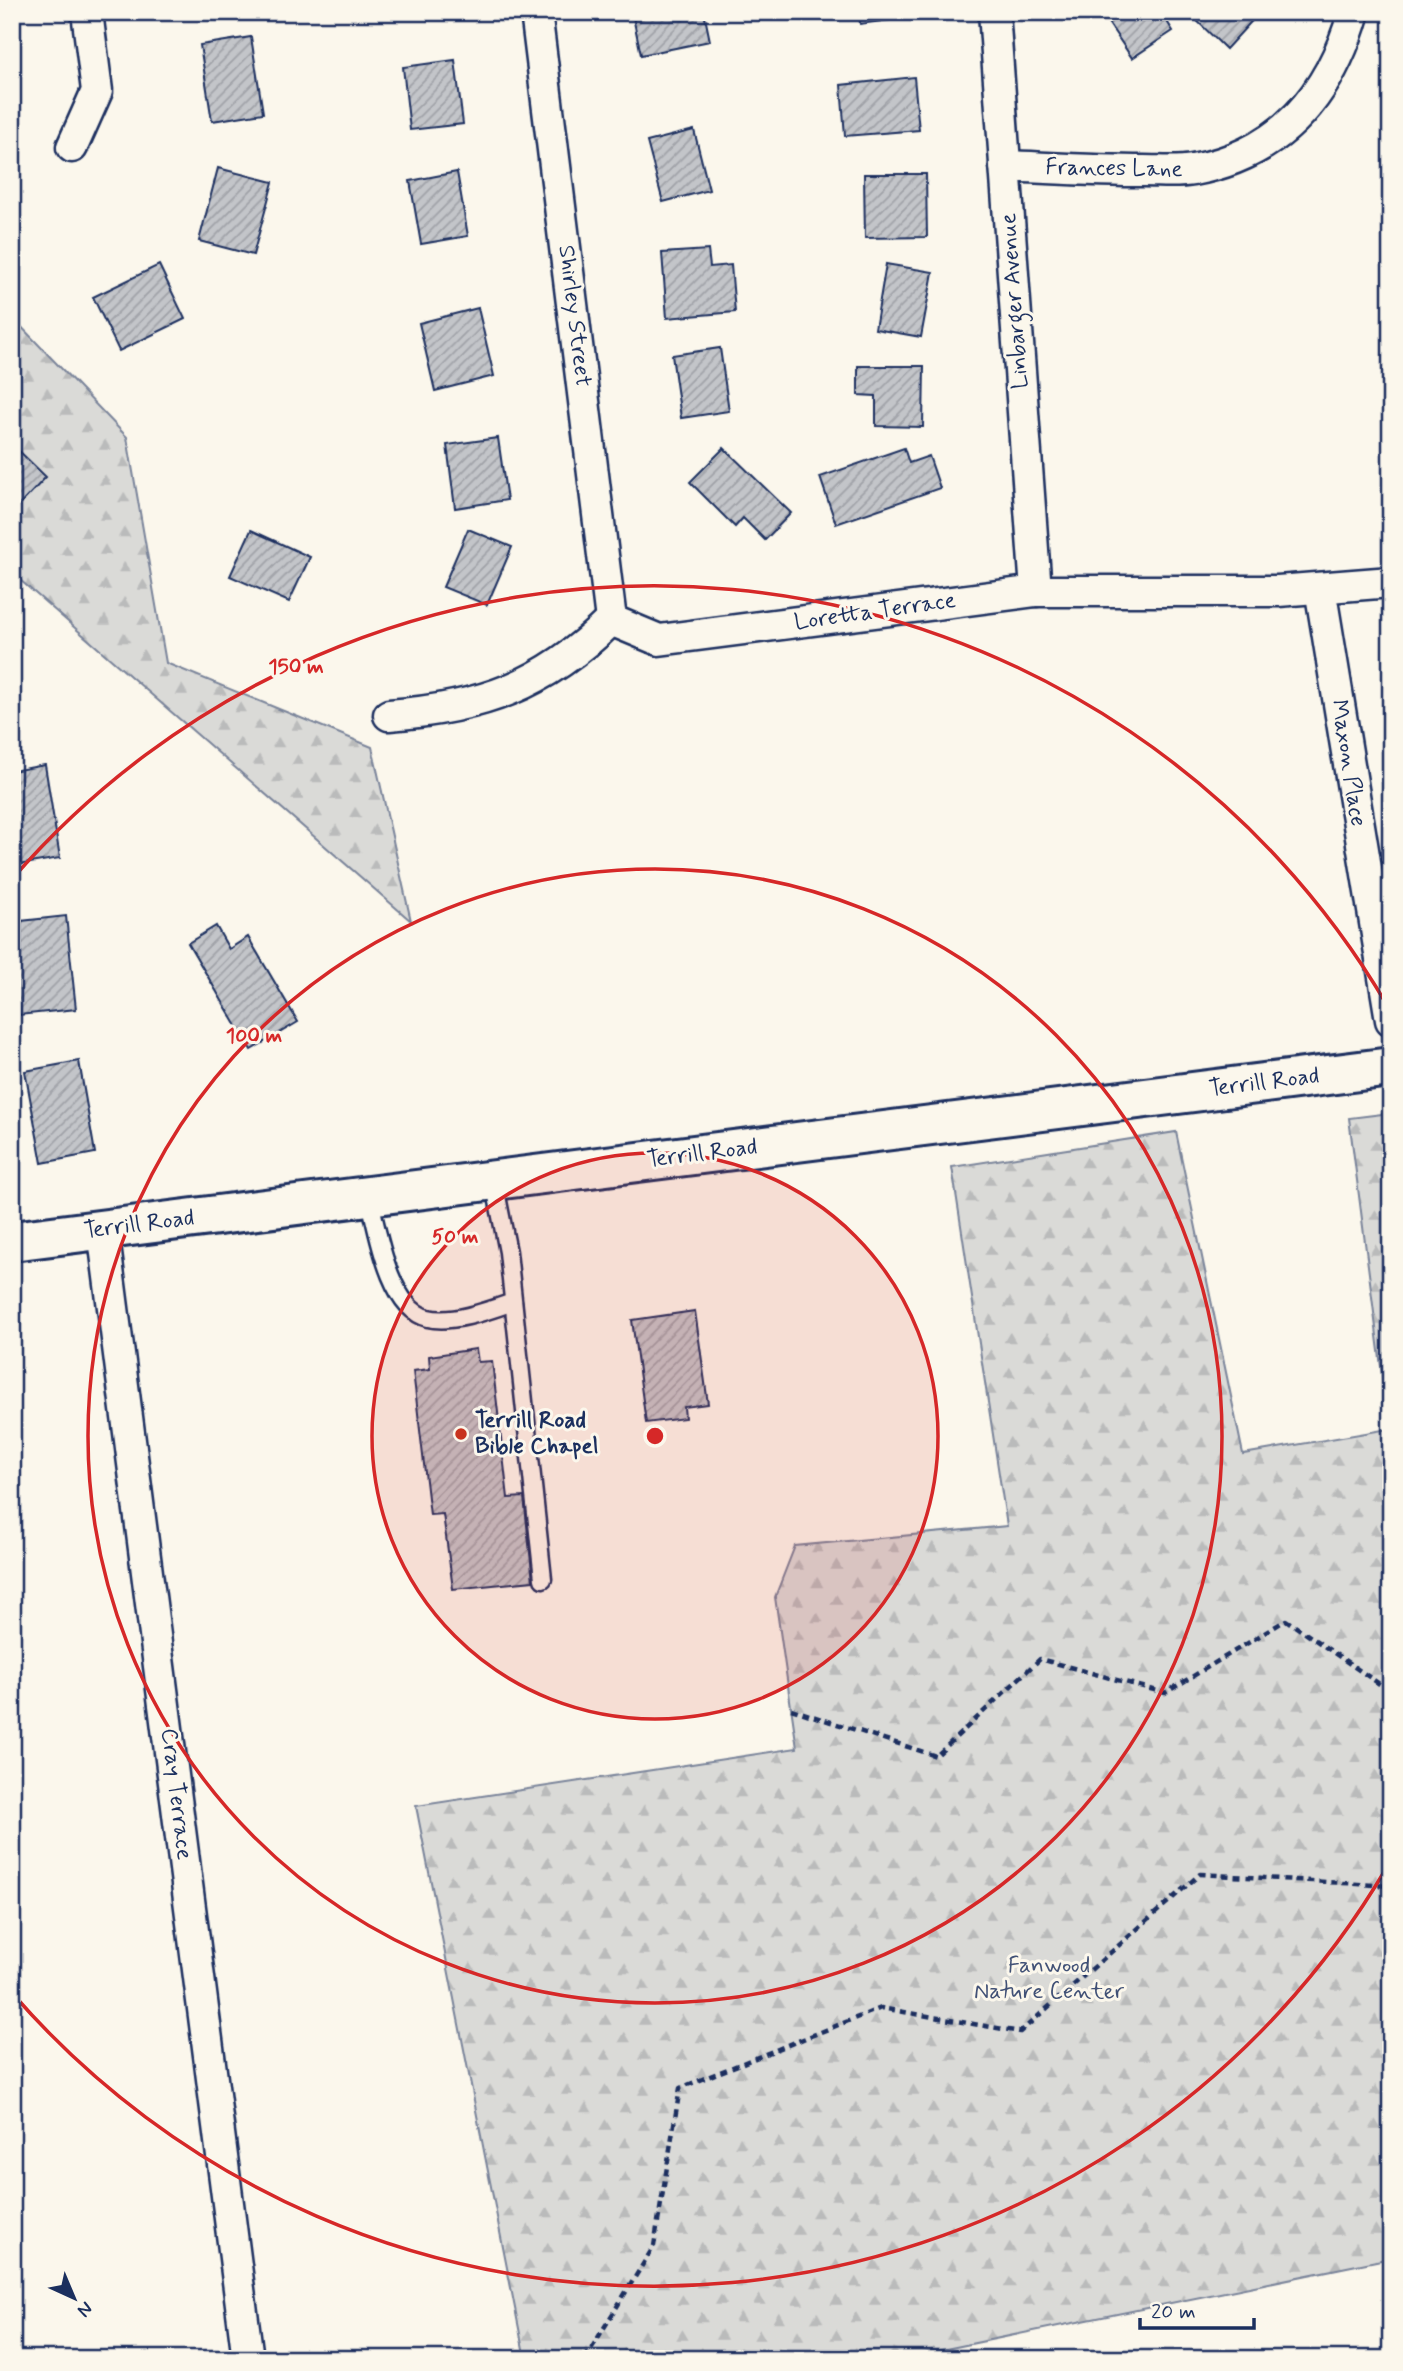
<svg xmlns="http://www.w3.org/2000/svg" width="1403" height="2371" font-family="Mynerve,sans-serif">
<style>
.forest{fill:url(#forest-firs);stroke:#7a849a;stroke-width:2}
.building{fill:url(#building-hatch);stroke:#1b2f5e;stroke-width:2}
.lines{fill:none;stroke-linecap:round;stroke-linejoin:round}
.lane-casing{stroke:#1b2f5e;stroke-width:21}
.street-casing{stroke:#1b2f5e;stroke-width:35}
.secondary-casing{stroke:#1b2f5e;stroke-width:44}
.path{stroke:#1b2f5e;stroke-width:4.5;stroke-dasharray:7 5;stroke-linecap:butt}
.lane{stroke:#fbf7ec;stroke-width:16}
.street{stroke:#fbf7ec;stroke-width:30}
.secondary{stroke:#fbf7ec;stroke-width:38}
.ring{fill:none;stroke:#d62828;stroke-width:3.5}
.poi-dot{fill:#c8321e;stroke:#fbf7ec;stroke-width:2.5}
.labels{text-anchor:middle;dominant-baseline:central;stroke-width:6;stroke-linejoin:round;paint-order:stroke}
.street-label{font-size:23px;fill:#1b2f5e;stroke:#fbf7ec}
.poi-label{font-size:23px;font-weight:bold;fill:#1b2f5e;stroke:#fbf7ec;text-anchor:start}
.park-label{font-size:23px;fill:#415176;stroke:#fbf7ec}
.centre{fill:#d62828;stroke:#fbf7ec;stroke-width:3.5}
.ring-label{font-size:21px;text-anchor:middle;font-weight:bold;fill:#d62828;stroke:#fbf7ec;stroke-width:6;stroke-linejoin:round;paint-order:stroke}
</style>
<defs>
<pattern id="forest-firs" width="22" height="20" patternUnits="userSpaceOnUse" patternTransform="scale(1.75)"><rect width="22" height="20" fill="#dadad7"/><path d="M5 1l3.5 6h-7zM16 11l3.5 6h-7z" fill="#babbbb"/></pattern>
<pattern id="building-hatch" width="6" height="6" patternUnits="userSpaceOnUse" patternTransform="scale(1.75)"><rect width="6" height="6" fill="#c3c5c9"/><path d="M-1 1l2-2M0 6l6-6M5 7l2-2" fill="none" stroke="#9ea0a6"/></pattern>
</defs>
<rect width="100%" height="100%" fill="#fbf7ec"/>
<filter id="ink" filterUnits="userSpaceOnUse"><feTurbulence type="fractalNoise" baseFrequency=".0143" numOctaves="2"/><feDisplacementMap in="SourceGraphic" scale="14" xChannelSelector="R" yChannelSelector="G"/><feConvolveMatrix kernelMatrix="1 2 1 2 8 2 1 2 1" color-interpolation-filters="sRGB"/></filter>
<g filter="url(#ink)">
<g class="forest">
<path d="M12,317L127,437L166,663L372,747L411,921L12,573Z"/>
<path d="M1391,1113V2258L897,2359H525L416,1806L797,1748L775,1597L795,1546L1007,1526L952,1167L1176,1132L1243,1454L1389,1429L1349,1118Z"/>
</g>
<g class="building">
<path d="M632,12H704L710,41L641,55Z"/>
<path d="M859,12H906L907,18L860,24Z"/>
<path d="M1101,12H1161L1173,31L1132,58Z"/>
<path d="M1195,12H1260L1226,49L1192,16Z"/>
<path d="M251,37L263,113L212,121L200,45Z"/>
<path d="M455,60L463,124L410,130L403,67Z"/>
<path d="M914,77L919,130L845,136L841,85Z"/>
<path d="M694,130L709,190L663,202L647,142Z"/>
<path d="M218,168L273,182L253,255L199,241Z"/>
<path d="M457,172L468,236L421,244L410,181Z"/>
<path d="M864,174H926L927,237L865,238Z"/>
<path d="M708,250L710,267L731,265L735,312L667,318L662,253Z"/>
<path d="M886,264L933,272L921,337L875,329Z"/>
<path d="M159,265L185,319L119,351L93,297Z"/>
<path d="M478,308L494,376L435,391L419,323Z"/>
<path d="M720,348L729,411L681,418L672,355Z"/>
<path d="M858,366H924L923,427L876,426V396L858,395Z"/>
<path d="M498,438L507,500L455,508L447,445Z"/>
<path d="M14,446L46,477L12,513V448Z"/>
<path d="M724,448L791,513L765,540L743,518L735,527L690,482Z"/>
<path d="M904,448L909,463L929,456L940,488L836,524L820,477Z"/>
<path d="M468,529L512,547L487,605L443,587Z"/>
<path d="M251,530L310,557L289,602L230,576Z"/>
<path d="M45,765L60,858L12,866V771Z"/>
<path d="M66,916L76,1009L19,1015L12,922Z"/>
<path d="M216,926L229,949L248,937L298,1022L251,1050L188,943Z"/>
<path d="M79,1061L95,1153L42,1163L25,1071Z"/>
<path d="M695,1311L708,1404L684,1407L685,1418L646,1423L632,1320Z"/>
<path d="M476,1349L478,1362L492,1361L508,1498L524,1497L533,1581L453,1589L443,1514L430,1515L413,1371L430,1369L429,1356Z"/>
</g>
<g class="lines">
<g class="lane-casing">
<g id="lane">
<path d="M494,1181L508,1252L543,1579"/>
<path d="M369,1196C377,1229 389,1309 428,1318C453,1324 490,1310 513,1302"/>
</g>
</g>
<g class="street-casing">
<g id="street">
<path d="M536,12L611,620"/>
<path d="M994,12L1036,591"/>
<path d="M72,147L97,91L87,12"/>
<path d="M1005,166C1052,168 1098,171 1144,171C1160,171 1177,173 1193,170C1281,154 1330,95 1354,12"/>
<path d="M1320,588L1391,1020"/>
<path d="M389,715C481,708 544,686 611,620L659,640L1036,591H1278L1391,582"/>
<path d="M103,1230L248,2359"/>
</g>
</g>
<g class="secondary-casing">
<path id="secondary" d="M12,1241L1391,1067"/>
</g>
<g class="path">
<path d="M791,1709L936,1756L1040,1659L1165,1693L1286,1620L1391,1692"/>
<path d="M585,2359L654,2246L680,2088L881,2008L1020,2032L1200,1874L1391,1886"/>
</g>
<use href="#lane" class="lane"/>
<use href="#street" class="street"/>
<use href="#secondary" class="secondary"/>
</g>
</g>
<circle cx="655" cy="1436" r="283" fill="#d62828" fill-opacity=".12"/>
<g class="ring">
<circle cx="655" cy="1436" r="283"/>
<circle cx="655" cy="1436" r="567"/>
<path d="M1387 1867A850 850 0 0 1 13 1994M13 878A850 850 0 0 1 1387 1005"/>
</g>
<circle class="poi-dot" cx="461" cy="1434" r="7"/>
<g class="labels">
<g class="street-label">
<text transform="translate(1114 169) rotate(1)">Frances Lane</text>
<text transform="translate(1015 301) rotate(-94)">Linbarger Avenue</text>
<text transform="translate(574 316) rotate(83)">Shirley Street</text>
<text transform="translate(875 612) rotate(-8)">Loretta Terrace</text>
<text transform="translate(1348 763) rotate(81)">Maxon Place</text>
<text transform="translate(1264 1083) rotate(-7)">Terrill Road</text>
<text transform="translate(702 1154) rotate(-7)">Terrill Road</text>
<text transform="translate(139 1225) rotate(-7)">Terrill Road</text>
<text transform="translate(176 1794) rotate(83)">Cray Terrace</text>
</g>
<g class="poi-label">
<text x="475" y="1421">Terrill Road<tspan x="475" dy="26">Bible Chapel</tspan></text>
</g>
<g class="park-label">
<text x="1049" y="1966">Fanwood<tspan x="1049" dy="26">Nature Center</tspan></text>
</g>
</g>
<circle cx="655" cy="1436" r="10" class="centre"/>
<g class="ring-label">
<text x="296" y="673">150 m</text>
<text x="254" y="1042">100 m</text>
<text x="455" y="1243">50 m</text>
</g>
<rect width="1403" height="2371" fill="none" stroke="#fbf7ec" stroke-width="42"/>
<rect x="21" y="21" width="1361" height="2329" fill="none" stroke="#1b2f5e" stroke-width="2.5" filter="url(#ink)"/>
<g transform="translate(74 2298) rotate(136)" stroke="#fbf7ec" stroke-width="5" paint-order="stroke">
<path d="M0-5L12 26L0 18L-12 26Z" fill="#1b2f5e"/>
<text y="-10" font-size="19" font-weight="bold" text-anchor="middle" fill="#1b2f5e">N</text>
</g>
<path d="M1140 2318v10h114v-10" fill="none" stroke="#1b2f5e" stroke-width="3.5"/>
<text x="1151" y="2318" font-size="21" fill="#1b2f5e" stroke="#fbf7ec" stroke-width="5" paint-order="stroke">20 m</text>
</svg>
